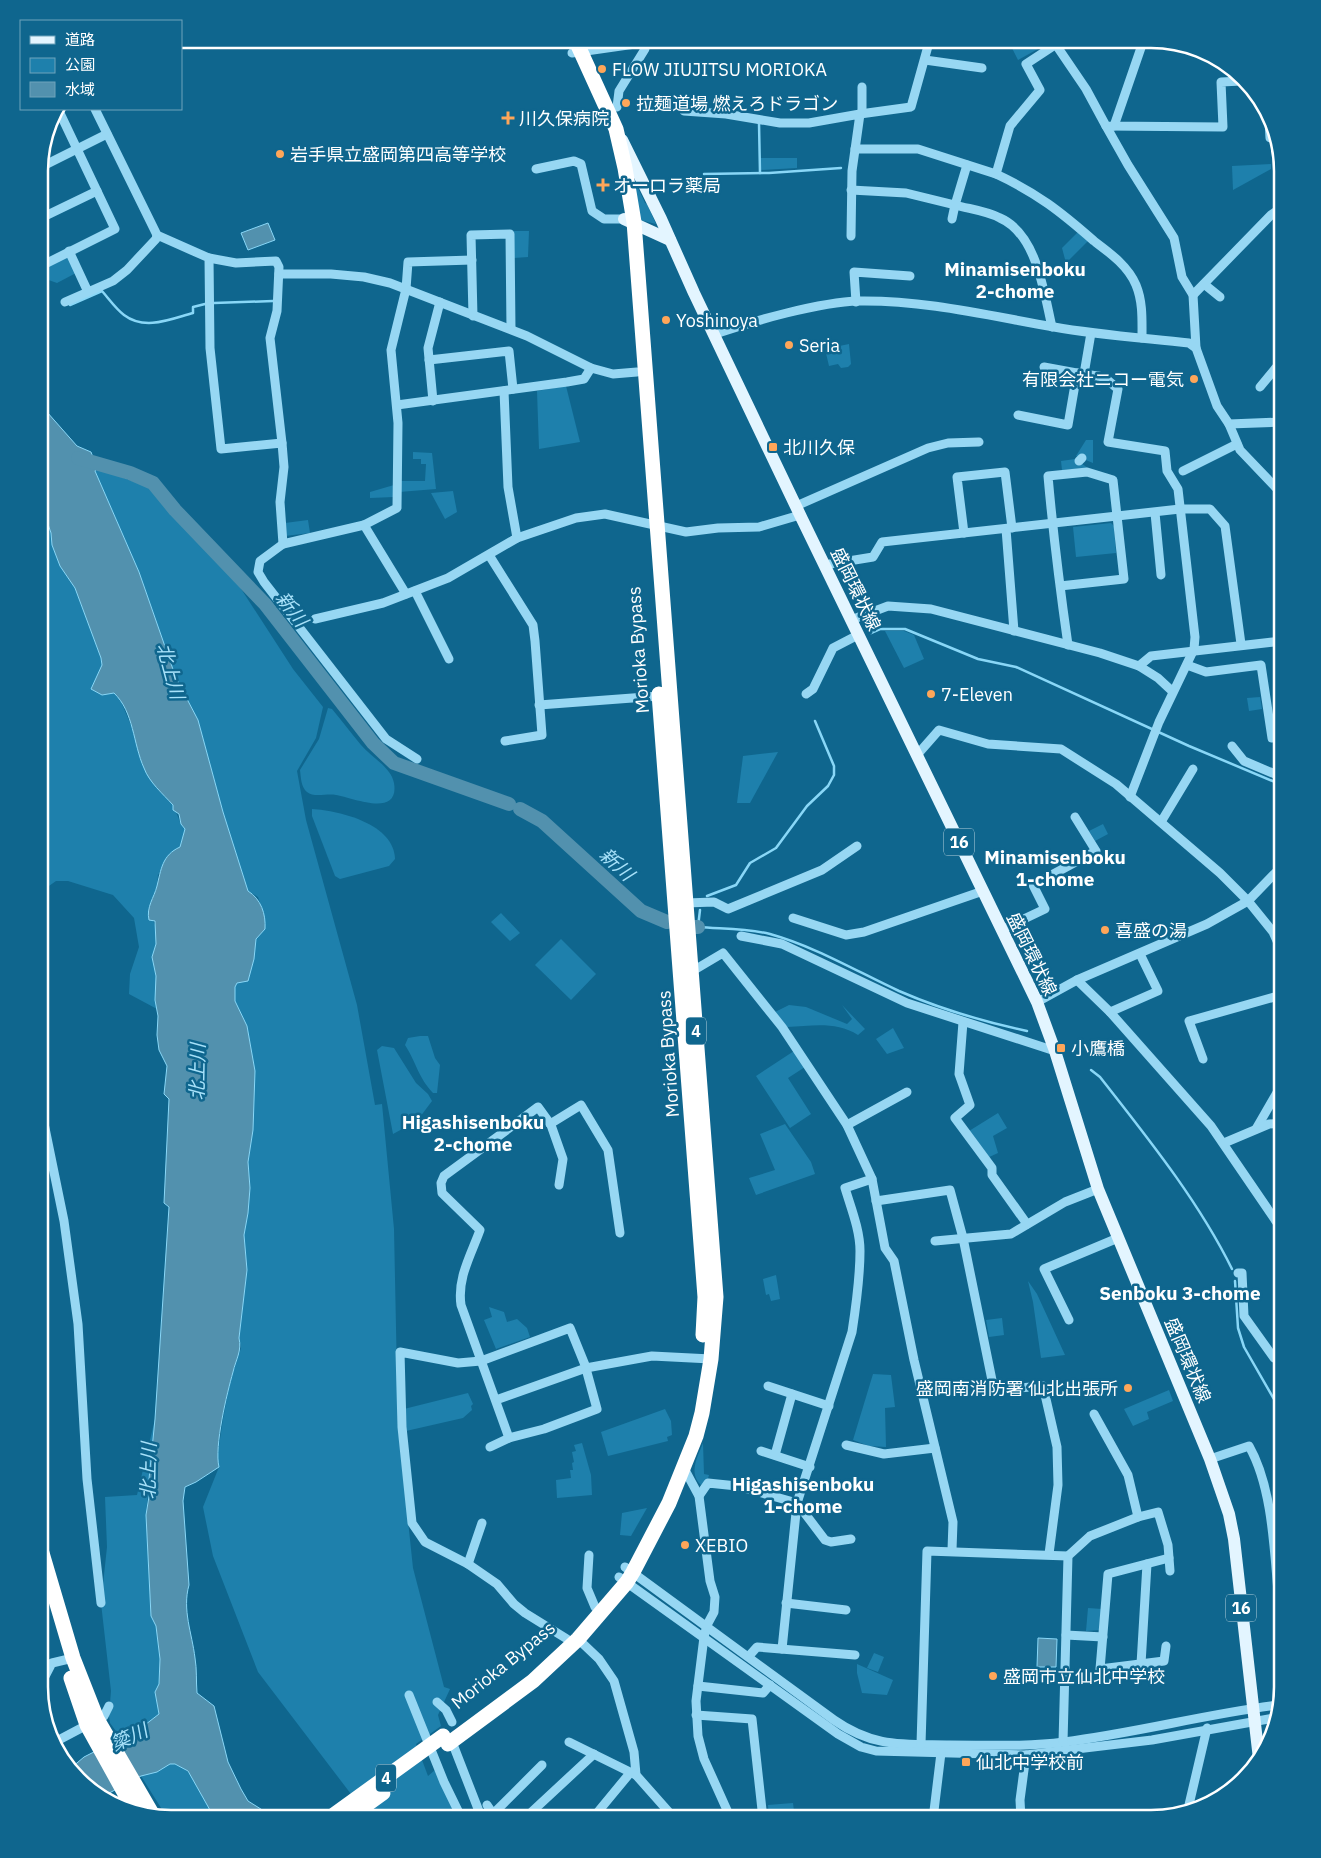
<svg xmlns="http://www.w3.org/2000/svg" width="1321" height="1858" font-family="'IBM Plex Sans','Noto Sans JP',sans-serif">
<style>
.green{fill:#1e80ac}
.water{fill:#5291ae;stroke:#89d7f7}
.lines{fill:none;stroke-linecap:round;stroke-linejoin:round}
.stream{stroke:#89d7f7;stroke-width:2.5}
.river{stroke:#5291ae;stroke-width:14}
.minor{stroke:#97d7f3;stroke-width:9}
.major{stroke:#e3f5ff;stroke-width:12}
.highway{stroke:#fff;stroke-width:15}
.highway-bridge{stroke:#fff;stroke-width:15}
.poi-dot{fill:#ffa659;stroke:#0f668e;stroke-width:2}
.labels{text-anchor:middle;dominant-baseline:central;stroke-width:5;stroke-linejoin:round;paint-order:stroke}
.shield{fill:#0f668e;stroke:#b7d1dd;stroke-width:1}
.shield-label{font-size:16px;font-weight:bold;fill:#fff}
.poi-label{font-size:18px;fill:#fff;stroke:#0f668e;text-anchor:start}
.street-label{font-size:18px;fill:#fff;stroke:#0f668e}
.neighbourhood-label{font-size:19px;font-weight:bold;fill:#fff;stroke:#0f668e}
.water-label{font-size:19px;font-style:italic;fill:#a8e2fa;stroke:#0f668e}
.rim{fill:none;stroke:#fff;stroke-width:2.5}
</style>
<rect width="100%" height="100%" fill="#0f668e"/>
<g class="green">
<path d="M1023,39H1045L1047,44L1018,60L1012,48L1024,44Z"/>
<path d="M759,158H797V168L760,170Z"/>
<path d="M1271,164V169L1233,190L1232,166Z"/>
<path d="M632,175L645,203L647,204L656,224L640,220Z"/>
<path d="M514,231H529L528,257L514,258Z"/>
<path d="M1078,232L1088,241L1066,263L1062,248Z"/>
<path d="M65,257L69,258L76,273L57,283L43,278L46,268Z"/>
<path d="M849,344L851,364L848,367L841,368L838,364L829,366L825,349Z"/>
<path d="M566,386L580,442L539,449L537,391Z"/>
<path d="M1086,440H1093V463L1076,456Z"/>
<path d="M413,452L432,453L436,489L399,492L400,481H425L426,464H421V459H413Z"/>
<path d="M1075,459L1088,468L1062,470L1061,461Z"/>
<path d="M97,468L148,487L236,581L293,669L323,707L316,738L297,771L306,820L357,1005L375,1105L382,1104L394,1229L398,1426L413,1568L444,1687L450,1689L438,1715L441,1726L416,1744L428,1776L435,1770L458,1819H370L258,1672L213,1556L203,1507L219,1467L217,1459L223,1419L230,1382L241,1348L239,1338L247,1270L244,1235L248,1213L250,1188L248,1162L253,1130L255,1071L247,1026L235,1001V987L237,983L248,980L254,959L256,939C270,926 263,913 258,897L248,891L223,812L198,720L176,678L139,572L95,471Z"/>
<path d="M394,485V497L370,498V492Z"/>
<path d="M453,491L457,512L445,519L431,493Z"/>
<path d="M39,498L51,533L52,545L60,566L75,588L101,658L102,665L92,689L102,695L114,693L120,699L158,790L173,805L181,824L185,829L180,847L158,875L157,886L148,910L155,925L156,944L152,957L156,976L157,1009L129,994L130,974L139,947L134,918L113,895L68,881H56L39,893Z"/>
<path d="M308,520L310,533L285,536V523Z"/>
<path d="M1111,523L1114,526L1116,553L1076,557L1073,527Z"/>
<path d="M885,631H904L914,635L924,659L904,668Z"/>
<path d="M1260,697L1262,709L1249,711L1247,698Z"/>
<path d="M328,708L332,709C342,721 351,733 361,745C371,757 391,767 394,783C400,819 351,797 336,795C327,793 314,798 307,792C301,787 301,778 300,770L319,739Z"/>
<path d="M778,752L750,803H737L743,756Z"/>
<path d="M312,809C341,811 394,824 395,859L389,866L340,879L335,876L312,816Z"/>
<path d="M1103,824L1108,834L1095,841L1089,831Z"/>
<path d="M501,913L520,933L510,941L491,922Z"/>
<path d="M561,939L596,974L571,1000L535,965Z"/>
<path d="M789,1005L806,1007L847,1024L852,1019L842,1005L865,1029L858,1035C836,1021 812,1026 787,1027L775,1012Z"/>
<path d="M893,1028L904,1048L887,1054L876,1039Z"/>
<path d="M420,1036H428L435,1058L440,1065L437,1093H433C418,1077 417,1064 405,1045L408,1038Z"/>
<path d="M382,1046L394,1048L416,1083L428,1094L432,1101L417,1121L393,1134L377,1050Z"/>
<path d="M794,1051L805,1067L788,1078L811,1114L790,1128L756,1076Z"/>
<path d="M998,1113L1007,1128L993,1136L998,1153L987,1158L969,1131Z"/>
<path d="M785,1124L811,1162L815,1174L756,1195L749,1178L775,1170L760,1134Z"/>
<path d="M776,1275L780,1299L771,1301L769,1294L766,1295L763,1279Z"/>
<path d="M1028,1281L1037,1294L1065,1355L1041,1358L1033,1302Z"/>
<path d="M489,1307L504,1312L507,1322L517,1319L527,1328L530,1337L496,1349L484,1320L492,1317Z"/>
<path d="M1002,1318L1004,1335L989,1337L986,1320Z"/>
<path d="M873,1374L891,1375L895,1407L885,1408L886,1447L869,1446L853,1440Z"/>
<path d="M1169,1390L1173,1401L1147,1412L1149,1419L1133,1426L1124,1409Z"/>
<path d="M468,1393L473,1404L471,1406L472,1410L463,1418L406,1431L404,1409Z"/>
<path d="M665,1409L671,1421L672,1435L667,1437L668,1441L608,1456L601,1432Z"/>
<path d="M155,1419L146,1515L151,1616L156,1626L160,1659L159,1685L155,1692L159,1714L141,1728L121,1738L110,1723L109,1716L111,1691L101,1603L107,1547L105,1497L137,1495Z"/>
<path d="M582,1443L591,1475L592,1495L557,1498L556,1480L571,1478L570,1470H573L572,1463L574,1462L572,1452L576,1451L574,1445Z"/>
<path d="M703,1443L704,1474L709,1475L707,1482L701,1485C688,1473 698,1456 703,1443Z"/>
<path d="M647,1508L631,1536L620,1535L622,1513Z"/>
<path d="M1088,1608L1102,1609L1100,1630L1086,1631Z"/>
<path d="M874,1653L884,1657L878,1672L867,1668Z"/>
<path d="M857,1664L893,1680L887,1695L862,1693L857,1673Z"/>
<path d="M170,1764C193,1763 206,1802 215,1819H168L141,1776L157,1772Z"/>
<path d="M793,1803L795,1819H769L768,1805Z"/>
</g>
<g class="water">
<path d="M268,223L275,240L248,250L241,233Z"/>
<path d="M39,403L77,446L91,452L97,468L95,471L139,572L176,678L198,720L223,812L248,891C261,899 266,914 265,929L256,939L254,959L248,981L237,983L235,987V1001L247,1026L255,1071L253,1130L248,1162L250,1188L248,1213L244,1235L247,1270L239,1338C242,1351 236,1359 233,1372C227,1393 214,1447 219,1467L196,1482L185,1487L183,1501L189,1585C182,1610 192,1633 195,1658C197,1669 196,1681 197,1693L214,1706L228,1762L241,1789L248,1801L264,1811L268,1819H215L188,1771L175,1764H170L157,1772L141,1776L100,1798L71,1768L84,1757L141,1728L159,1714L155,1692L159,1684L160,1659L156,1626L151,1616L146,1515L151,1484L149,1479L155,1419L169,1207L164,1203L169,1099L164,1094L167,1066L159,1050L157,1035L158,1016L155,1000L156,976L152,957L156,944L155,921L149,920C146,907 154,898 157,886C161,870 162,855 180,847L185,829L181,824L179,814L173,810V805C163,794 149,782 144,768C133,744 134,712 114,693L102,695L91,689L102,665L101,658L75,588L60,566L52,545L51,533L39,498Z"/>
<path d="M1038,1638L1057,1639L1056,1667H1037Z"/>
</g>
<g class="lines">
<g class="stream">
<path d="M759,123L760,173"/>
<path d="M704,174L769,173L841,168"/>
<path d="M214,303L273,301"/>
<path d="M70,305L102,291C109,299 116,309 124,315C145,331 171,319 193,313V307L205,304"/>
<path d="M871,633L880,629H905L978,659L1016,667L1189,746L1282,785"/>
<path d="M707,896L736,885L750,863L776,848L807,806L828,786L834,775V766L815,721"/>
<path d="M700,910L698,927C722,929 746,928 770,934C816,947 856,971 899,991C938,1008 985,1022 1027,1031"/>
<path d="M1091,1070L1100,1077C1147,1137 1198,1200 1232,1269"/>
<path d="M1235,1281L1238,1328L1244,1347L1282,1413"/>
</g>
<g class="river">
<path d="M78,458L130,473L153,483L175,510L265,604L373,743L394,763L509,804"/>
<path d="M520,809L542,821L641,911L667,922"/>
<path d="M695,927H698"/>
</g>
<g class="minor">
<path d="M1052,39L1086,89L1106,126L1223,127L1221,82L1242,81"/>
<path d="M1064,39L1026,64L1040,90L1010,126L996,174C1037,193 1061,212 1094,241C1110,253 1128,266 1136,285C1143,302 1142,320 1142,338"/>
<path d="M572,53L635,44L650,39"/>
<path d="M925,60L982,68"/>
<path d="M862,87V113"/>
<path d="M617,107L619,91L645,49L644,42"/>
<path d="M95,109L157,235L209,258L210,348L221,449L282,443L284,467L280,502L283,544L364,525L406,594"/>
<path d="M684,111L726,114L780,123H809L860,114L852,171L851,236"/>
<path d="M860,114L911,107L930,39"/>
<path d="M50,119L60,114"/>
<path d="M1269,121L1270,138"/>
<path d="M1106,126L1128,165L1174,238L1182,277L1193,295L1196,348"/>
<path d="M1114,126L1144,39"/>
<path d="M855,149H918L996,174"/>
<path d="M967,165L955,205C969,209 987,211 1000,218C1037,234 1044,293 1052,327"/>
<path d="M39,168L107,134"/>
<path d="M536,169L574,161L581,164L592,211L604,219H624"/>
<path d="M851,190L906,193L955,205L952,219"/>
<path d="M39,219L97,191"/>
<path d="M69,251L88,292"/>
<path d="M39,258L45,264L115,229L58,109"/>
<path d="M209,258L236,263L276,261L279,267L277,311L270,338L282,443"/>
<path d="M279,274H331L364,277L390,283L527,336L591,368L613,374L637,372"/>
<path d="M1204,284L1220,297"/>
<path d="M1193,295L1271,215L1282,207"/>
<path d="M65,302L113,281L127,270L156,239L157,235"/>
<path d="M856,302L854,272L910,276"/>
<path d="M473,316L471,235L510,234L511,329"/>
<path d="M1091,333L1084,374L1104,377L1118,389L1108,442L1165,451L1167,471L1178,489L1195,637L1194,649L1159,722L1130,797"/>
<path d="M715,334C754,321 819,302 859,301C925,300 990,316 1054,327C1099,335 1144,338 1189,343L1196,348L1217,406L1229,424L1282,422"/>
<path d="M429,360L509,351L513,389"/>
<path d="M1044,367L1082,374"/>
<path d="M1260,387L1279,364H1282"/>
<path d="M504,391L508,487L517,538"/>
<path d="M433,401L428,348L440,302"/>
<path d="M397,405L567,382L584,379L591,368"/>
<path d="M1018,415L1068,425L1077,373"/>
<path d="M1229,424L1240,450L1282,494"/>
<path d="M1079,461L1082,458"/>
<path d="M1183,471L1237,444"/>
<path d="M796,506L928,448L948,443L979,442"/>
<path d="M1155,513L1161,575"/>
<path d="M364,525L397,508L398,423L391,350L406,289L408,262L472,260"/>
<path d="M1006,529L1014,631"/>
<path d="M964,533L957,477L1005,472L1012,528"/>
<path d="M283,544L260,561L258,572L264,582L386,739L417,759"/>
<path d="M489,555L533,625L535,641L542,735L505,741"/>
<path d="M824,565L873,557L882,542L1180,509H1210L1225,526L1241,644"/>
<path d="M1060,586L1124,579L1113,480L1087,472L1048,476C1053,533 1060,589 1068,645"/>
<path d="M415,591L449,659"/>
<path d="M315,619L383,603L448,578L517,538L576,518L605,514L686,532L718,528L759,527L800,515"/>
<path d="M851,620L888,606L931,609L1100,653L1139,666L1158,678L1172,691"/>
<path d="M1187,665L1206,672L1261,665L1272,738L1282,737"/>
<path d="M1139,666L1151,656L1282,641"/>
<path d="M806,694L813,689L833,648L858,635"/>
<path d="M539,705L659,696"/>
<path d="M1232,746L1244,761L1282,777"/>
<path d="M917,755L939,730L988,744L1061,749L1116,784L1220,873L1248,901L1273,932L1281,950L1282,962"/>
<path d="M1161,822L1193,769"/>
<path d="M686,903L714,902L728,909L822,870L857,846"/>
<path d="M793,918L846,935L864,932L983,891"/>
<path d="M1001,930L1045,909L1033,885L1096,851L1075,817"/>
<path d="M741,936L782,944L907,1003L1055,1051"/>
<path d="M691,969H696L723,953L782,1027L847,1125L872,1179L885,1248L894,1261L914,1360L953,1522L952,1550"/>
<path d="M1077,980L1110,1012L1211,1126L1282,1230"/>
<path d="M1037,1002L1077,980L1207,924L1248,901L1282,866"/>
<path d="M1110,1012L1158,991L1140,954"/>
<path d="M963,1022L959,1074L970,1105L955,1118L992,1168V1175L1027,1224"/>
<path d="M1203,1059L1189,1021L1278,996L1282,966"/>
<path d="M39,1099L64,1221L78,1324L87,1479L101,1603"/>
<path d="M550,1124L581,1105L608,1150L620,1233"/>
<path d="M847,1125L907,1092"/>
<path d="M1256,1129L1282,1084"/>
<path d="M1224,1143L1269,1124L1282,1123"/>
<path d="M39,1186H40"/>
<path d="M876,1201L950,1190L963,1238L994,1390L1043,1386L1057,1447L1058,1485L1049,1554"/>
<path d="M935,1241L1011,1234L1065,1202L1098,1189"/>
<path d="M1238,1273H1242L1244,1316L1274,1358L1282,1354"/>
<path d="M1069,1320L1044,1269L1118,1238"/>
<path d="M768,1386L829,1406"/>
<path d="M496,1400L586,1368L652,1356L711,1359"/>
<path d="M509,1438L461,1305C457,1278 471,1255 480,1230L442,1193L441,1183L444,1176L538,1107L551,1125L563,1159L559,1185"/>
<path d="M846,1445L884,1454L935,1448"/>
<path d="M490,1447L509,1438L544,1429L597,1409L585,1365L570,1328L481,1361L458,1363L400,1352L402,1427L412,1523L425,1542L468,1564L497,1584L514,1604L525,1613L567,1639"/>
<path d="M761,1451L810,1467"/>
<path d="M775,1455L792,1394"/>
<path d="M1210,1459L1249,1446C1277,1495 1274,1574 1282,1631"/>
<path d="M684,1468L699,1496L710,1581L715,1597L714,1612L707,1625L704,1637L696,1701L698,1736L704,1759L731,1819"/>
<path d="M699,1496L708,1483L737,1486L797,1503L825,1540L831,1542L851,1539"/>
<path d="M1138,1517L1158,1512L1168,1545L1170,1571"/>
<path d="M589,1555L587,1588L595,1607"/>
<path d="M468,1564L482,1523"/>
<path d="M625,1567L834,1720C874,1748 903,1744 950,1745C988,1745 1026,1747 1064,1742C1136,1733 1206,1714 1278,1705"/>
<path d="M619,1577L838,1734L861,1747L876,1751L1026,1755L1152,1740L1274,1718"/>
<path d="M39,1597L54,1595"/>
<path d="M786,1603L846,1610"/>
<path d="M1066,1635L1103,1637"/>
<path d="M578,1639L599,1659L614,1681L634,1752L636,1775L675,1819"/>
<path d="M1166,1646L1164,1661L1100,1669L1108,1574L1169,1558"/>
<path d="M782,1649L797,1503L852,1332C856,1306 860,1278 860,1251C860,1230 851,1208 845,1188L872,1179"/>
<path d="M749,1656L757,1647L855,1655"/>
<path d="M1141,1664L1147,1564"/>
<path d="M698,1686L763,1693L770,1685"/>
<path d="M39,1688L52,1663L73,1658"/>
<path d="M409,1695L444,1782L462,1819"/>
<path d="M437,1702L446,1710L452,1722"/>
<path d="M696,1715L752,1719L763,1819"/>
<path d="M569,1742L636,1775"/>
<path d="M1063,1742L1068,1556L1090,1536L1138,1517L1128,1475L1094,1414"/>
<path d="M53,1743L104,1716L109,1706"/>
<path d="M921,1744L927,1551L1068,1556"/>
<path d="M454,1747L482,1819"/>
<path d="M487,1805L491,1811L495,1812L542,1765"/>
<path d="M1188,1809L1207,1728"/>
<path d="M524,1819L594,1754"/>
<path d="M592,1819L630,1773"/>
<path d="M933,1819L941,1753"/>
<path d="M1021,1819L1020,1800L1026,1755"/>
</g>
<g class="major">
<path d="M622,140L661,219L694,293L802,519L1037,1002L1055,1051L1098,1189L1210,1459L1229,1514L1234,1539L1259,1759"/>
<path d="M624,219L670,240"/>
</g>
<g class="highway">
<path d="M659,694L705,1297L703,1335"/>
<path d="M39,1543L73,1658L97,1719L154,1817"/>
<path d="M71,1678L87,1725L134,1810"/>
<path d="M448,1744L533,1681L578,1639L627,1582L633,1572L669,1503L696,1436L702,1413L711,1359L716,1297L634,222L625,168L616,129L575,39"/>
</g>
<g class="highway-bridge">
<path d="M328,1819L443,1736"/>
<path d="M347,1819L383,1793"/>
</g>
</g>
<g class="poi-dot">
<circle cx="602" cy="69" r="5"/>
<circle cx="626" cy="103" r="5"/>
<path d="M505.5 110.5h5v5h5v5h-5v5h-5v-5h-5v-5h5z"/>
<circle cx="280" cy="154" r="5"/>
<path d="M600.5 177.5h5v5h5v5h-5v5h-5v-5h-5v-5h5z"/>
<circle cx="666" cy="320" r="5"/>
<circle cx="789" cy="345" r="5"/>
<circle cx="1194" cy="379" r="5"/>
<rect x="768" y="442" width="10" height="10" rx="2.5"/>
<circle cx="931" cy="694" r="5"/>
<circle cx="1105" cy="930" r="5"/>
<rect x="1056" y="1043" width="10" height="10" rx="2.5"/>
<circle cx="1128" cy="1388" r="5"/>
<circle cx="685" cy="1545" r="5"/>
<circle cx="993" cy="1676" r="5"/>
<rect x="961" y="1757" width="10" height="10" rx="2.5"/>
</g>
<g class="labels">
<g class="shield">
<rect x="944" y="828.5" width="30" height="27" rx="4"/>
<rect x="686" y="1017.5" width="20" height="27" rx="4"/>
<rect x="1226" y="1594.5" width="30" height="27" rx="4"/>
<rect x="376" y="1764.5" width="20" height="27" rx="4"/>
</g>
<g class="shield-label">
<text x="959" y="842">16</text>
<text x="696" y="1031">4</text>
<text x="1241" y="1608">16</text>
<text x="386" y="1778">4</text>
</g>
<g class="poi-label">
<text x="612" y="69">FLOW JIUJITSU MORIOKA</text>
<text x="636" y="103">拉麺道場 燃えろドラゴン</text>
<text x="519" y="118">川久保病院</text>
<text x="290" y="154">岩手県立盛岡第四高等学校</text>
<text x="613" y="185">オーロラ薬局</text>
<text x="676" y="320">Yoshinoya</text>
<text x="799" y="345">Seria</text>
<text x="1184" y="379" text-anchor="end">有限会社ニコー電気</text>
<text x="783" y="447">北川久保</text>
<text x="941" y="694">7-Eleven</text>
<text x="1115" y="930">喜盛の湯</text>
<text x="1071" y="1048">小鷹橋</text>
<text x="1118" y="1388" text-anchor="end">盛岡南消防署 仙北出張所</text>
<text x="695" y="1545">XEBIO</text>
<text x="1003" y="1676">盛岡市立仙北中学校</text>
<text x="976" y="1762">仙北中学校前</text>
</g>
<g class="street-label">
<text transform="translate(856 589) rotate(64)">盛岡環状線</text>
<text transform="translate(638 650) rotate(-94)">Morioka Bypass</text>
<text transform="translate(1032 954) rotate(64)">盛岡環状線</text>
<text transform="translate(668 1054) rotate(-94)">Morioka Bypass</text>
<text transform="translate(1188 1360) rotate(67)">盛岡環状線</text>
<text transform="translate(503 1665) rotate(-39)">Morioka Bypass</text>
</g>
<g class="neighbourhood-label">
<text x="1015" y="269">Minamisenboku<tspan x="1015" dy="22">2-chome</tspan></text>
<text x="1055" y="857">Minamisenboku<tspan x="1055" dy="22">1-chome</tspan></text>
<text x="473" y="1122">Higashisenboku<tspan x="473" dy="22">2-chome</tspan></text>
<text x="1180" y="1293">Senboku 3-chome</text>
<text x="803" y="1484">Higashisenboku<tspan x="803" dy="22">1-chome</tspan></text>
</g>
<g class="water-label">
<text transform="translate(292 609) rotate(52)">新川</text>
<text transform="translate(171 671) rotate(75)">北上川</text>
<text transform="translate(617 864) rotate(43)">新川</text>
<text transform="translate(197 1072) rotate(-89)">北上川</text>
<text transform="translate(148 1471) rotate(-89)">北上川</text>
<text transform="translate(129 1737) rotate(-25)">簗川</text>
</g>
</g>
<path d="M0 0H1321V1858H0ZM171 48H1151A123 123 0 0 1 1274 171V1687A123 123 0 0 1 1151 1810H171A123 123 0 0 1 48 1687V171A123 123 0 0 1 171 48Z" fill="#0f668e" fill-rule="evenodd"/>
<path class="rim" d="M171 48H1151A123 123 0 0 1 1274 171V1687A123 123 0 0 1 1151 1810H171A123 123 0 0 1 48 1687V171A123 123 0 0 1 171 48Z"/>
<rect x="20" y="20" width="162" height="90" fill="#0f668e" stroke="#6fa3bb"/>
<rect x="30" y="36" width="25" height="8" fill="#e3f5ff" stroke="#6fa3bb"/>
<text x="65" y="45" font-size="15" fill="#ffffff">道路</text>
<rect x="30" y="58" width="25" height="15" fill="#1e80ac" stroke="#6fa3bb"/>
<text x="65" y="70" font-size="15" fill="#ffffff">公園</text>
<rect x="30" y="82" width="25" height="15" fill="#5291ae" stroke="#6fa3bb"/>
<text x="65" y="95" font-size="15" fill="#ffffff">水域</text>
</svg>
